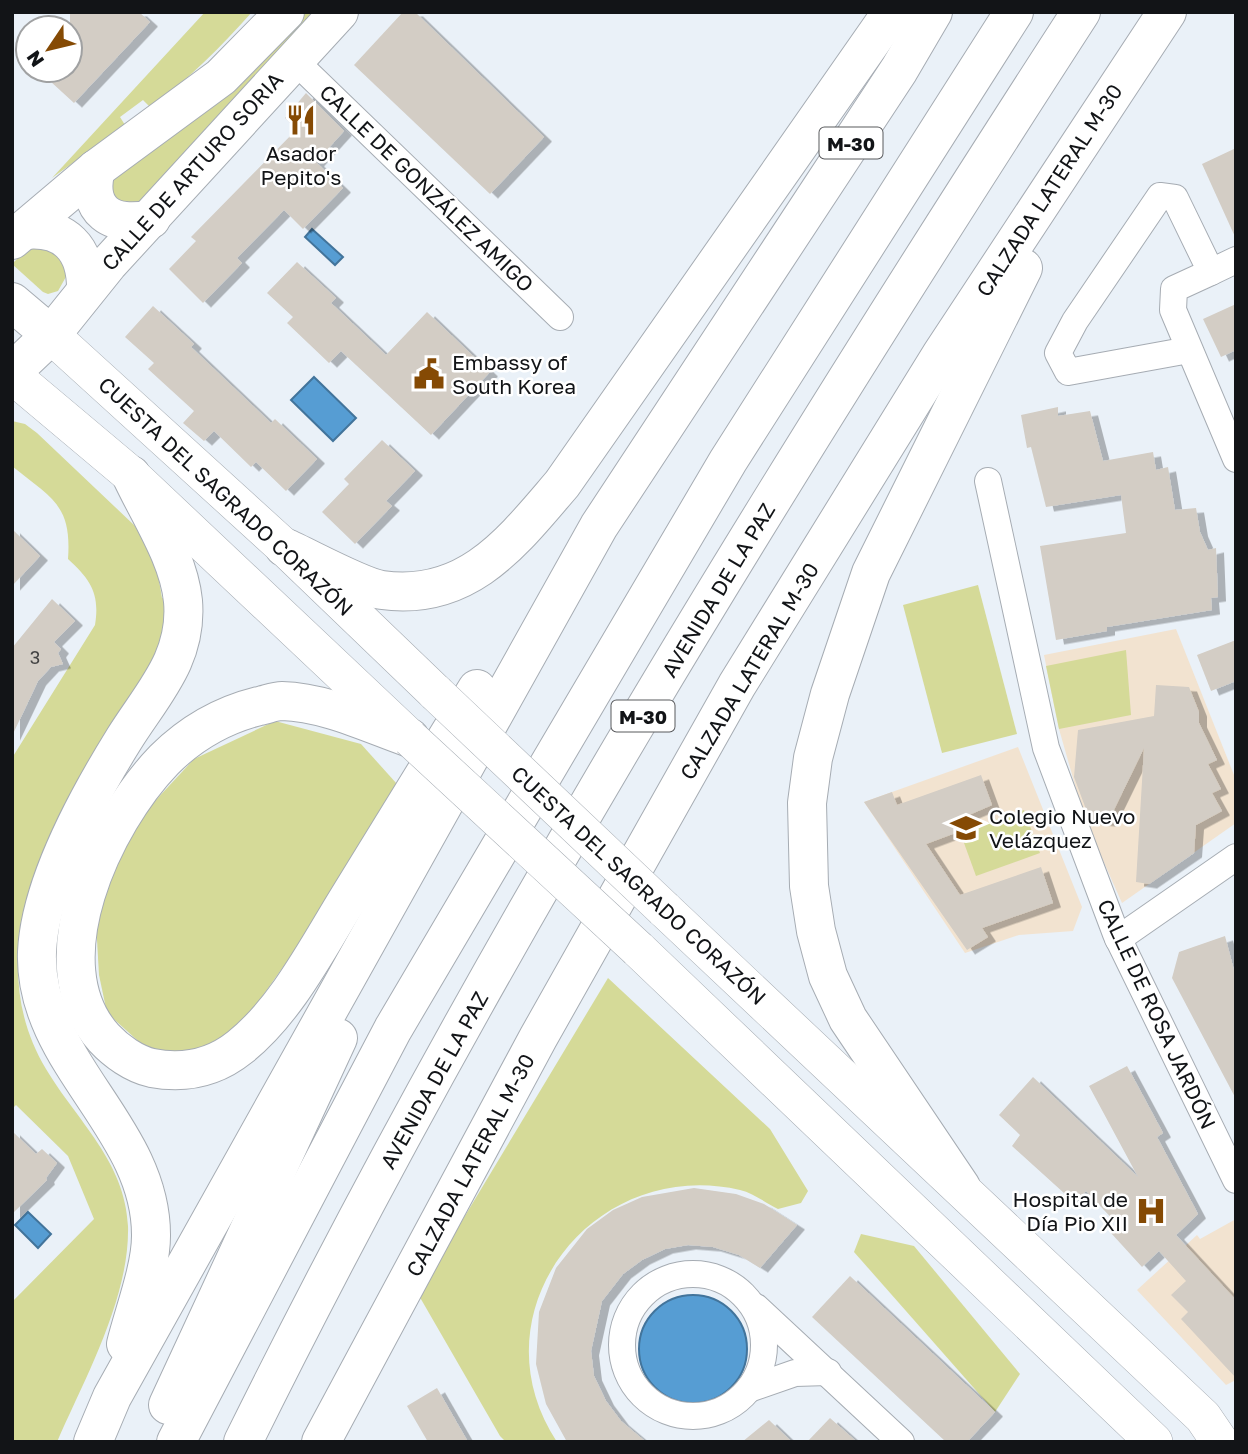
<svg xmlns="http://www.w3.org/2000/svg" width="1248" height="1454" font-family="'Golos Text',sans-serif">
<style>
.education{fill:#f2e3d0}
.green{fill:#d5da98}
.water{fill:#569dd3;stroke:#42749b;stroke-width:2}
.building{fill:#d3cdc5;filter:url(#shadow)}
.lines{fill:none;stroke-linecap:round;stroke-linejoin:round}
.street-casing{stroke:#a6acb3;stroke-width:28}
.secondary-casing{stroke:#a6acb3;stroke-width:38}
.primary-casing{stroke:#a6acb3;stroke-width:40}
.highway-casing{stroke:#a6acb3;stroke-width:40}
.street{stroke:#fff;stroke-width:26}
.secondary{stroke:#fff;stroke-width:37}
.primary{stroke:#fff;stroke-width:38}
.highway{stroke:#fff;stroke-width:38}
.secondary-bridge-casing{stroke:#a6acb3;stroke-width:38;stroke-linecap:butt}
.secondary-bridge{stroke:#fff;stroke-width:37}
.labels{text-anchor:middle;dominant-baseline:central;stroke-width:5;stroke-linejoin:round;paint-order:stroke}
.number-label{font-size:18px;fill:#424242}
.shield{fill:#fff;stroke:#595a5d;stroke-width:2}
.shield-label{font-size:19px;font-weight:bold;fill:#121417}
.poi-label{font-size:21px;fill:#121417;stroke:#fff;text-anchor:start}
.street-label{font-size:21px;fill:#121417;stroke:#fff}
</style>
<defs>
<filter id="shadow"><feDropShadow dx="8" dy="4.5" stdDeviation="0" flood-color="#0004"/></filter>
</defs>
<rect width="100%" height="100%" fill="#eaf1f8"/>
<g class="education">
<path d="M1176,629L1236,780V823L1122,903L1085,820L1059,729L1044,655Z"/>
<path d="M1018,747L1082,907L1073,931L1019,935L965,953L864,802Z"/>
<path d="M1236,1219V1380L1226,1385L1137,1290L1197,1235L1200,1239Z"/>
</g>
<g class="green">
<path d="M205,12H252C220,48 189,79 150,107L143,100L120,117L125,125L52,178Z"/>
<path d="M302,12H322L139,205L119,209L108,184Z"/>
<path d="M30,246L55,247L67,275L58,291L48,294L43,292L12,264Z"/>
<path d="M12,421L25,424L37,433L134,525C152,547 158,570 162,598L167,599L162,645L30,890C12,952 12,1012 46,1069C77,1121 125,1161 128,1226C130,1297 85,1378 57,1442H12V1302L94,1219L68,1156L16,1105L12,1109V758L95,625C100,594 91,580 68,559C72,504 51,498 12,466Z"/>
<path d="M978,585L1017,734L942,753L903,605Z"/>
<path d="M1126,650L1131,715L1059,729L1046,666Z"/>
<path d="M275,721L361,744L397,784L300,943L244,1022L214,1046L181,1054L147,1049L107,1013L99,975L95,905L128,830L194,759Z"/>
<path d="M1024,810L1040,853L976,876L960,832Z"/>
<path d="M608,978L770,1129L808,1191L801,1203L778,1209C766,1203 753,1193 740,1190C593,1156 472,1313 557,1442H506L500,1436L418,1294Z"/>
<path d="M861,1234L914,1246L1020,1374L995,1412L854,1252Z"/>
</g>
<g class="water">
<path d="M312,229L343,257L335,265L305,237Z"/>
<path d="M314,377L356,418L333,441L291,400Z"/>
<path d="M28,1212L51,1234L38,1248L15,1225Z"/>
<circle cx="693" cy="1349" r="54"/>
</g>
<g class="building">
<path d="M70,12H139L150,22L74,103L38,70H70Z"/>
<path d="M403,12H415L544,137L490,194L354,65Z"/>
<path d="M306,93L344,131L316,162L343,188L303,229L284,210L237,258L242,263L203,303L169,269L196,241L191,237L297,129L285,118Z"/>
<path d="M1236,148V239L1202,164Z"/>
<path d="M297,262L336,298L331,303L386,355L427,312L490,372L431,435L341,351L329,363L287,323L293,317L267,293Z"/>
<path d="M1236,304V350L1221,357L1203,319Z"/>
<path d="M153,306L194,344L191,347L271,423L275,419L317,459L286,491L256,462L251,467L214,431L204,441L183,423L194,411L148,369L154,363L125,337Z"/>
<path d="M1058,407V416L1090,411L1103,461L1153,452L1156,470L1168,467L1175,510L1196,508L1200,532L1208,550L1216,548L1218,597L1211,598L1212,610L1107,627V631L1056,640L1040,546L1126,533L1121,495L1046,507L1031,447L1027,448L1021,415Z"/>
<path d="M382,440L415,471L386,501L392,506L355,544L322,512L349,484L344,479Z"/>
<path d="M12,529L40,556L12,586Z"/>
<path d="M52,599L75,621L54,642L61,649L58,653L63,664L51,667L38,681L12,736V648Z"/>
<path d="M1236,640V681L1211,691L1197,655Z"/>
<path d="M1156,685L1189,687L1199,712V723L1217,760L1208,764L1221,789L1212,793L1222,811L1196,825L1194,853L1149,884L1136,882L1144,748L1108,822L1090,820L1074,777L1078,730L1154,716Z"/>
<path d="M981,775L992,805L955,821L958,832L926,844L960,895L1041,867L1053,903L982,928L988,937L967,950L864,802L892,792L897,805Z"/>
<path d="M1225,936L1236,978V1099L1172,978L1179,952Z"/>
<path d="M1127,1066L1163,1133L1157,1137L1198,1214L1176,1235L1236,1300V1378L1181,1319L1188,1312L1171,1295L1186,1281L1159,1251L1142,1267L1111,1233L1119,1226L1086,1191L1075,1203L1012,1146L1020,1135L999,1115L1033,1077L1138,1177L1089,1086Z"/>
<path d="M12,1131L36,1154L42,1149L57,1163L46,1178L47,1180L12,1214Z"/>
<path d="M694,1188L736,1194L764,1204L797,1225L760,1268L739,1255L713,1247L688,1245L665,1249L642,1260L623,1274L602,1301L591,1351L594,1376L606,1401L621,1421L646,1442H567L546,1404L536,1364L539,1312L556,1268L587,1229L613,1210L642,1197Z"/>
<path d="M850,1276L995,1412L967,1442H946L812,1317Z"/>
<path d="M437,1388L468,1442H428L407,1406Z"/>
<path d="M830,1418L857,1442H807Z"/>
<path d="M769,1420L792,1442H742Z"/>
</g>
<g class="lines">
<g class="street-casing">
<g id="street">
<path d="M294,60L560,317"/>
<path d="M1211,272L1236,260"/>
<path d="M1189,350L1068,372L1058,353L1075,321L1160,196L1175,198L1211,272L1174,289L1173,310L1236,459"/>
<path d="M988,481L1046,748L1116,934L1236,1180"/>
<path d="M1118,939L1236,857"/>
<circle cx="693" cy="1345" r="71"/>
<path d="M756,1307L901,1442"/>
<path d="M749,1389L795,1373L828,1372"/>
</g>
</g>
<g class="secondary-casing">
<g id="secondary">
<path d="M51,335L284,547L436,693"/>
<path d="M12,375L131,475L410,738"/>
<path d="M664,909L1203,1417L1220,1442"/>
<path d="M638,949L1154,1442"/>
</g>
</g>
<g class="primary-casing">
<g id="primary">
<path d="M96,169C85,211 112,228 151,219"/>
<path d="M25,230C65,226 86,249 86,288"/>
<path d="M12,240L96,169L221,77L285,12"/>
<path d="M12,302L51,335"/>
<path d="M12,372L51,335L108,264L339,12"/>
</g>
</g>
<g class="highway-casing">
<g id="highway">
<path d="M284,547C307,557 361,587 382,590C468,602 513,541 562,484L892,12"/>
<path d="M410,738C370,724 325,702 282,701C274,701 266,705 259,706C223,715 190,734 164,760C104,822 36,963 104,1038C116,1051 134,1064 152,1068C184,1074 214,1068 240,1047C285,1011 316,951 346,902C389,831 433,760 477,689"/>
<path d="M961,1187L848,1019L828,976L816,931L809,886L807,803L813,758L830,694L871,573L1023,268"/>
<path d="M126,1344C134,1312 151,1268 151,1236C152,1127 33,1062 37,952C40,883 88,797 124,739C152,694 188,659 183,601C179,558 149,514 131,475"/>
<path d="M168,1405L338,1038"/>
<path d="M93,1442L112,1397L599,526L899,70L933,12"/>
<path d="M176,1442L393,1029L728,461L1014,12"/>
<path d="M243,1442C488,946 781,476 1081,12"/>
<path d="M321,1442L538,1038L737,685L941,355L1167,12"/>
</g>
</g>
<use href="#street" class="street"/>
<use href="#secondary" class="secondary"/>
<use href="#primary" class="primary"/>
<use href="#highway" class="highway"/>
<g class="secondary-bridge-casing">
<g id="secondary-bridge">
<path d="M436,693L664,909"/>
<path d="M410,738L638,949"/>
</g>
</g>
<use href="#secondary-bridge" class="secondary-bridge"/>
</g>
<defs>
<g id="restaurant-bare" transform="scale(2.415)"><path d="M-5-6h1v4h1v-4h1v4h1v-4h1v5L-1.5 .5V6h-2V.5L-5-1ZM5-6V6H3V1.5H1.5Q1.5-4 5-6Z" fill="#854a04" stroke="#fff" stroke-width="2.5" paint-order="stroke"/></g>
<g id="civic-bare" transform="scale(2.415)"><path d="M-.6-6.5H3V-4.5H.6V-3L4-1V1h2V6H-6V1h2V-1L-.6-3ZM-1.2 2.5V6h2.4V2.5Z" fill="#854a04" stroke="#fff" stroke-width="2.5" paint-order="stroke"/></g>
<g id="school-bare" transform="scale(2.415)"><path d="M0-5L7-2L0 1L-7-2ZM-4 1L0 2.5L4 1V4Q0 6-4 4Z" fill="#854a04" stroke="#fff" stroke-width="2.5" paint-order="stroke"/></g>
<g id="hospital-bare" transform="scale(2.415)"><path d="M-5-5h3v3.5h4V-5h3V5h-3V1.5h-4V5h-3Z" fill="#854a04" stroke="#fff" stroke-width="2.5" paint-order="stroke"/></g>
</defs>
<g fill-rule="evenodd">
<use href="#restaurant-bare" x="301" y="120"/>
<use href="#civic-bare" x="429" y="374"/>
<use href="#school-bare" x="966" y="828"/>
<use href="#hospital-bare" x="1151" y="1211"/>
</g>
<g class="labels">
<g class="number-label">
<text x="35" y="657">3</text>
</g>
<g class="shield">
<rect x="819.5" y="127.5" width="63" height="31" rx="5"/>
<rect x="611.5" y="700.5" width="63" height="31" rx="5"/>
</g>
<g class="shield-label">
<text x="851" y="143">M-30</text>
<text x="643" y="716">M-30</text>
</g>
<g class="poi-label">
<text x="301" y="153" text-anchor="middle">Asador<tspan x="301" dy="24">Pepito's</tspan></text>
<text x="452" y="362">Embassy of<tspan x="452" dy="24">South Korea</tspan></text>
<text x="989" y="816">Colegio Nuevo<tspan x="989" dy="24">Velázquez</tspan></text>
<text x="1128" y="1199" text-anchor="end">Hospital de<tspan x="1128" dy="24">Día Pio XII</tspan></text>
</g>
<g class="street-label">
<text transform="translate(192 171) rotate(-48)">CALLE DE ARTURO SORIA</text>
<text transform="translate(427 188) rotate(44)">CALLE DE GONZÁLEZ AMIGO</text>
<text transform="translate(1049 190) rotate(-57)">CALZADA LATERAL M-30</text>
<text transform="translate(226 496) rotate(43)">CUESTA DEL SAGRADO CORAZÓN</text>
<text transform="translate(718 590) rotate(-59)">AVENIDA DE LA PAZ</text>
<text transform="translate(749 671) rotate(-59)">CALZADA LATERAL M-30</text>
<text transform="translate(639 885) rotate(43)">CUESTA DEL SAGRADO CORAZÓN</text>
<text transform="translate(1157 1014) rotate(65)">CALLE DE ROSA JARDÓN</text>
<text transform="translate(434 1080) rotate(-61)">AVENIDA DE LA PAZ</text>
<text transform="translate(470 1165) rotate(-62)">CALZADA LATERAL M-30</text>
</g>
</g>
<rect width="1248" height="1454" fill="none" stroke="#121417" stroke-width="28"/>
<g transform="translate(49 49) rotate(235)"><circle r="33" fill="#ffffff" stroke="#a0a1a2" stroke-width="2"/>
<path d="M0-5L12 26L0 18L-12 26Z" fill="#854a04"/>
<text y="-10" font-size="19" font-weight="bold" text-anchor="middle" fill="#121417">N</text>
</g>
</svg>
